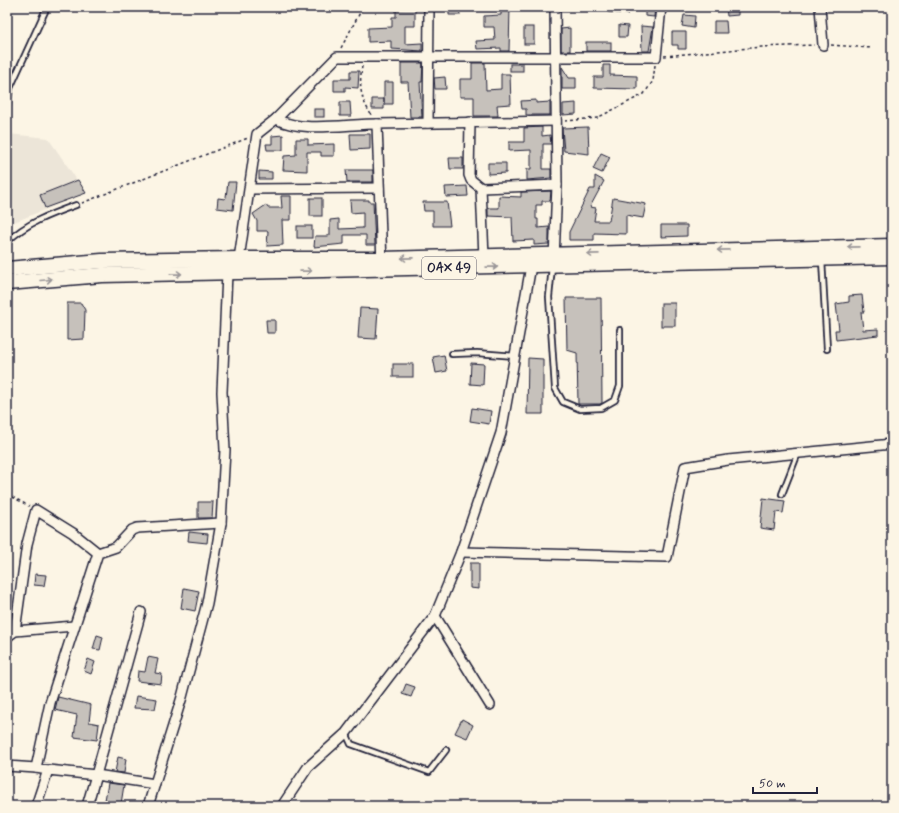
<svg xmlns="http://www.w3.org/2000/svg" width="899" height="813" font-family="Mynerve,sans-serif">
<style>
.built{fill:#ece5d8}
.building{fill:#c6c1bb;stroke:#22223b}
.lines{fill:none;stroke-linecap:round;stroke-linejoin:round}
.service-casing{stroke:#22223b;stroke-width:8}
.minor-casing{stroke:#22223b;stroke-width:12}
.primary-casing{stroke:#22223b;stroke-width:17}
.path{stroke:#22223b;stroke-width:1.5;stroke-dasharray:3 3;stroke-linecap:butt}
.service{stroke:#fcf5e5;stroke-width:4.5}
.minor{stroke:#fcf5e5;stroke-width:9}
.primary{stroke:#fcf5e5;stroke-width:14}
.oneway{stroke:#9a9698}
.labels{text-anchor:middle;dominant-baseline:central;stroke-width:4;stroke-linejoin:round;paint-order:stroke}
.shield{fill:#fcf5e5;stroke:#63616e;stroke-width:1}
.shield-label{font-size:13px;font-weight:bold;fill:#22223b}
</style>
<rect width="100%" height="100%" fill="#fcf5e5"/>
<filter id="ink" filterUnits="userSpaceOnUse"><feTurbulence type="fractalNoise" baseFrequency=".025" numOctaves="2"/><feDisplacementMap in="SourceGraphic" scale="8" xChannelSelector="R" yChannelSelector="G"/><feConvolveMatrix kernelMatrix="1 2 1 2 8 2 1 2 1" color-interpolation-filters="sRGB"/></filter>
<g filter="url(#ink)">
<path class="built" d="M8,134L48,138L86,193L7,225Z"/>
<g class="building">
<path d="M449,7H459L460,15H449Z"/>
<path d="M501,7H510L509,51H501V48L477,49L476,41L495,40L494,27H484V16L501,15Z"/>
<path d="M608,7H629L628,14L608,12Z"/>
<path d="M645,7H655L654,17L645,16Z"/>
<path d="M726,7H738V15L727,16Z"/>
<path d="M415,8V26H405V44L422,43V51L391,49V41L368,42V28L392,27V17H396V9Z"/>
<path d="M684,15L695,16L694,28L682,26Z"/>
<path d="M714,21H726L727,33H714Z"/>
<path d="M619,25L628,26L627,37H619Z"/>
<path d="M641,26L653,27L649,51H642Z"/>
<rect x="524" y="27" width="10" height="17"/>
<path d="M570,28V51H561V29Z"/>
<path d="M672,32H686V49H678V45H672Z"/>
<rect x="586" y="42" width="25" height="9"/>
<path d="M401,63H423L422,82H420L422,117H410L408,82H401Z"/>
<path d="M472,63H485L486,90L501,89V74H510L511,104L497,105L498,116H474V97H460V79H472Z"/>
<rect x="510" y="64" width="13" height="7"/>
<path d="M603,65H610V75L637,76V89L594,88V77H603Z"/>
<path d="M562,67L569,78H576V89H562Z"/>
<path d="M350,71H359L358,88L345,87V91H334V79H350Z"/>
<path d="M445,77L446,89H435L434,78Z"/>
<path d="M384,82H393V104H384V109H372V99H384V103Z"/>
<path d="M536,100V103L550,102V115H526V109H522L521,101Z"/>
<path d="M340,102H350L351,116H340Z"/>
<path d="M576,103V114L563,115V104Z"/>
<rect x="314" y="109" width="10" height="8"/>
<path d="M542,127V136L550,135L551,144H543V169H551V178L527,180V169H531V150L509,151V142H524V128Z"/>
<path d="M588,127L589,154L564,151L562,128Z"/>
<path d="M350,134H370V149L351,150Z"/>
<path d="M283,135V150H267L266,144H272V136Z"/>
<path d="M296,139H308V145L334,144V156H321V152H307V171L283,170L284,156L296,155Z"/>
<path d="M601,153L610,157L602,173L593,169Z"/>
<path d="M449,158H463V169H450Z"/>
<path d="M488,163H506V173L488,174Z"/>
<path d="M346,170H373V182H347Z"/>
<path d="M259,171L272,172V179H259Z"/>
<path d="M595,176L604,181L590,207L596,208L594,221H609L613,198L646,204L643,218L626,215V234L594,233V240H569V232L590,189H595Z"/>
<path d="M78,180L86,193L45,208L40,195Z"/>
<path d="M228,182H236L233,210L217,208L218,198L225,199L226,197Z"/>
<path d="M467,186L468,196L446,197L445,187Z"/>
<path d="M551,191L550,201H542V205H536V219H538V228L549,227V244L534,245V240L513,241L512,217L488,216V208H499V196L521,197V192Z"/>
<path d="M281,196H291V220H282L283,245L267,246L268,231H257V221L253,214L266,205L268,208H282Z"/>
<rect x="310" y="198" width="12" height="18"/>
<path d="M350,200H369V202H373L375,245H366V235H344V244L314,247L315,236H328L330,235V220L339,219V229L363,228V212L351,213Z"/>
<path d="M423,202H447L450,226H433V211H424Z"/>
<path d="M661,225H687V236L661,237Z"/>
<rect x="297" y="226" width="15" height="12"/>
<path d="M862,295L864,312H861L863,330L878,329V335L836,340L835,330H839L836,304L849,302V296Z"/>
<path d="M566,298H601L602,403L600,404H578L577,353L567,350Z"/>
<path d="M67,303H81L85,310L84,339L67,340Z"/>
<rect x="661" y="303" width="14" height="23"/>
<path d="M360,308L378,309L376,339L358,338Z"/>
<path d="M266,320H275V333H267Z"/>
<path d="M444,355L447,371L436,373L433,357Z"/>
<path d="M528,358L543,359V414H527Z"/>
<path d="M471,363L484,364L483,385L470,384Z"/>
<rect x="393" y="364" width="20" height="13"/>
<path d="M472,408L491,411L489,424L470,421Z"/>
<path d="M763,498L785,501L783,513L776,512L774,530L760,528Z"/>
<path d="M198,502H213L212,518H198Z"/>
<path d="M189,532L208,534L207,543L188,541Z"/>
<path d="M470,563H479V589L470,588Z"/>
<path d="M35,574L46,575L44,586L34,585Z"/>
<path d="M184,588L199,591L195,611L181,608Z"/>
<path d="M97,635L103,637L100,650L93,649Z"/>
<path d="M148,657L158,659L155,673L162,674L161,684L137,681L138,671L145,672Z"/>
<path d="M88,659L95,662L91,674L84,671Z"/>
<path d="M406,684L415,687L411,697L402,694Z"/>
<path d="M136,696L157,699L155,709L134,708Z"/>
<path d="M58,697L91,705L89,722L99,724L97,740L74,737L77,715L55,710Z"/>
<path d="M462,719L473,725L467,738L455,733Z"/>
<path d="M118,757L126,759L124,773L115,772Z"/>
<path d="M108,783L124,785L121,804H118V806H104Z"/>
</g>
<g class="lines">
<g class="service-casing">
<g id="service">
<path d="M7,106L10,88L47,7"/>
<path d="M7,242C26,223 51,214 76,205"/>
<path d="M822,260L827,349"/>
<path d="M552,267L549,297L555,388L563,402L580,409L601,408L615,400L620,386V330"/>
<path d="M452,354L477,353L515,356"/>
<path d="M782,494L798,453"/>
<path d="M346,733L351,744L429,772L446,750"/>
</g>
</g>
<g class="minor-casing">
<g id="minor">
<path d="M820,7L823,45"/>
<path d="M276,119C303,133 346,124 377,124"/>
<path d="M470,122L469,175L471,180L481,188L484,257"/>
<path d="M428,123L429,7"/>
<path d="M481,188L557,185"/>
<path d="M250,189L379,188"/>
<path d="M239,259L257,134L276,119L337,57H656L661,7"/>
<path d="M554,259L557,185L555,7"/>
<path d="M382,264L377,124L556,121"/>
<path d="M461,552L667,557L685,467L728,460L892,444"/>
<path d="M435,616L490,705"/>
<path d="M15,631L27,544L36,510L73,533L98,553"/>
<path d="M7,637L15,631L74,626"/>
<path d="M7,766L36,768"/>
<path d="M48,770L36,768L50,703L98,553L116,547L132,530L137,528L221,523"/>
<path d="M36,806L48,770L96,775L141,612"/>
<path d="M87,806L96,775L155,784"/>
<path d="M148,806L182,697L207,603L221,523L225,450L222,392L227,273"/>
<path d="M282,806L308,767L346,733L435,616L461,552L501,433L531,266"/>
</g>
</g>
<g class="primary-casing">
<g id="primary">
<path d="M7,269L102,261L239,259H382L892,246"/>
<path d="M7,283L102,275L892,257"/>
</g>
</g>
<g class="path">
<path d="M831,45L872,48"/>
<path d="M341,48L363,7"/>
<path d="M664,56L761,47L814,45"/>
<path d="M362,66C359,87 360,98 372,116"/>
<path d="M565,121L597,118L644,94L653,81L655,65"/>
<path d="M82,203L248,138"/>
<path d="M7,494L29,506"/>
</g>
<use href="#service" class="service"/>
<use href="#minor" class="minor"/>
<use href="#primary" class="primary"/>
</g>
<defs><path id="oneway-shaft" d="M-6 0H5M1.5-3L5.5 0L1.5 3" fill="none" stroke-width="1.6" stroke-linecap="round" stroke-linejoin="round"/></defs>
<g class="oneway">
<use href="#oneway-shaft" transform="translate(853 247) rotate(179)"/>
<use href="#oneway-shaft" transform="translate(723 250) rotate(179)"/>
<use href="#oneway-shaft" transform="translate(593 254) rotate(179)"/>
<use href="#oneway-shaft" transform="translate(407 258) rotate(179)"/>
<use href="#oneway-shaft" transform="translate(492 267) rotate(-1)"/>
<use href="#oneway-shaft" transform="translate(306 271) rotate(-1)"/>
<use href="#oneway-shaft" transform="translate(176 274) rotate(-1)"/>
<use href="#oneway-shaft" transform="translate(46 280) rotate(-5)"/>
</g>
</g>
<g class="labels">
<rect class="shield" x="422" y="257" width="54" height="22" rx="3"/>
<g class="shield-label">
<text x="449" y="268">OAX 49</text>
</g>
</g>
<rect width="899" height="813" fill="none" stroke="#fcf5e5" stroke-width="24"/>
<rect x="12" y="12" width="875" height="789" fill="none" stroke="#22223b" stroke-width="1.5" filter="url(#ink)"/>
<path d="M753 787v6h64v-6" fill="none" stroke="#22223b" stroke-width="2"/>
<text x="759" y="787" font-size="12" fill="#22223b" stroke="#fcf5e5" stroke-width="3" paint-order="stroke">50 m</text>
</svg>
